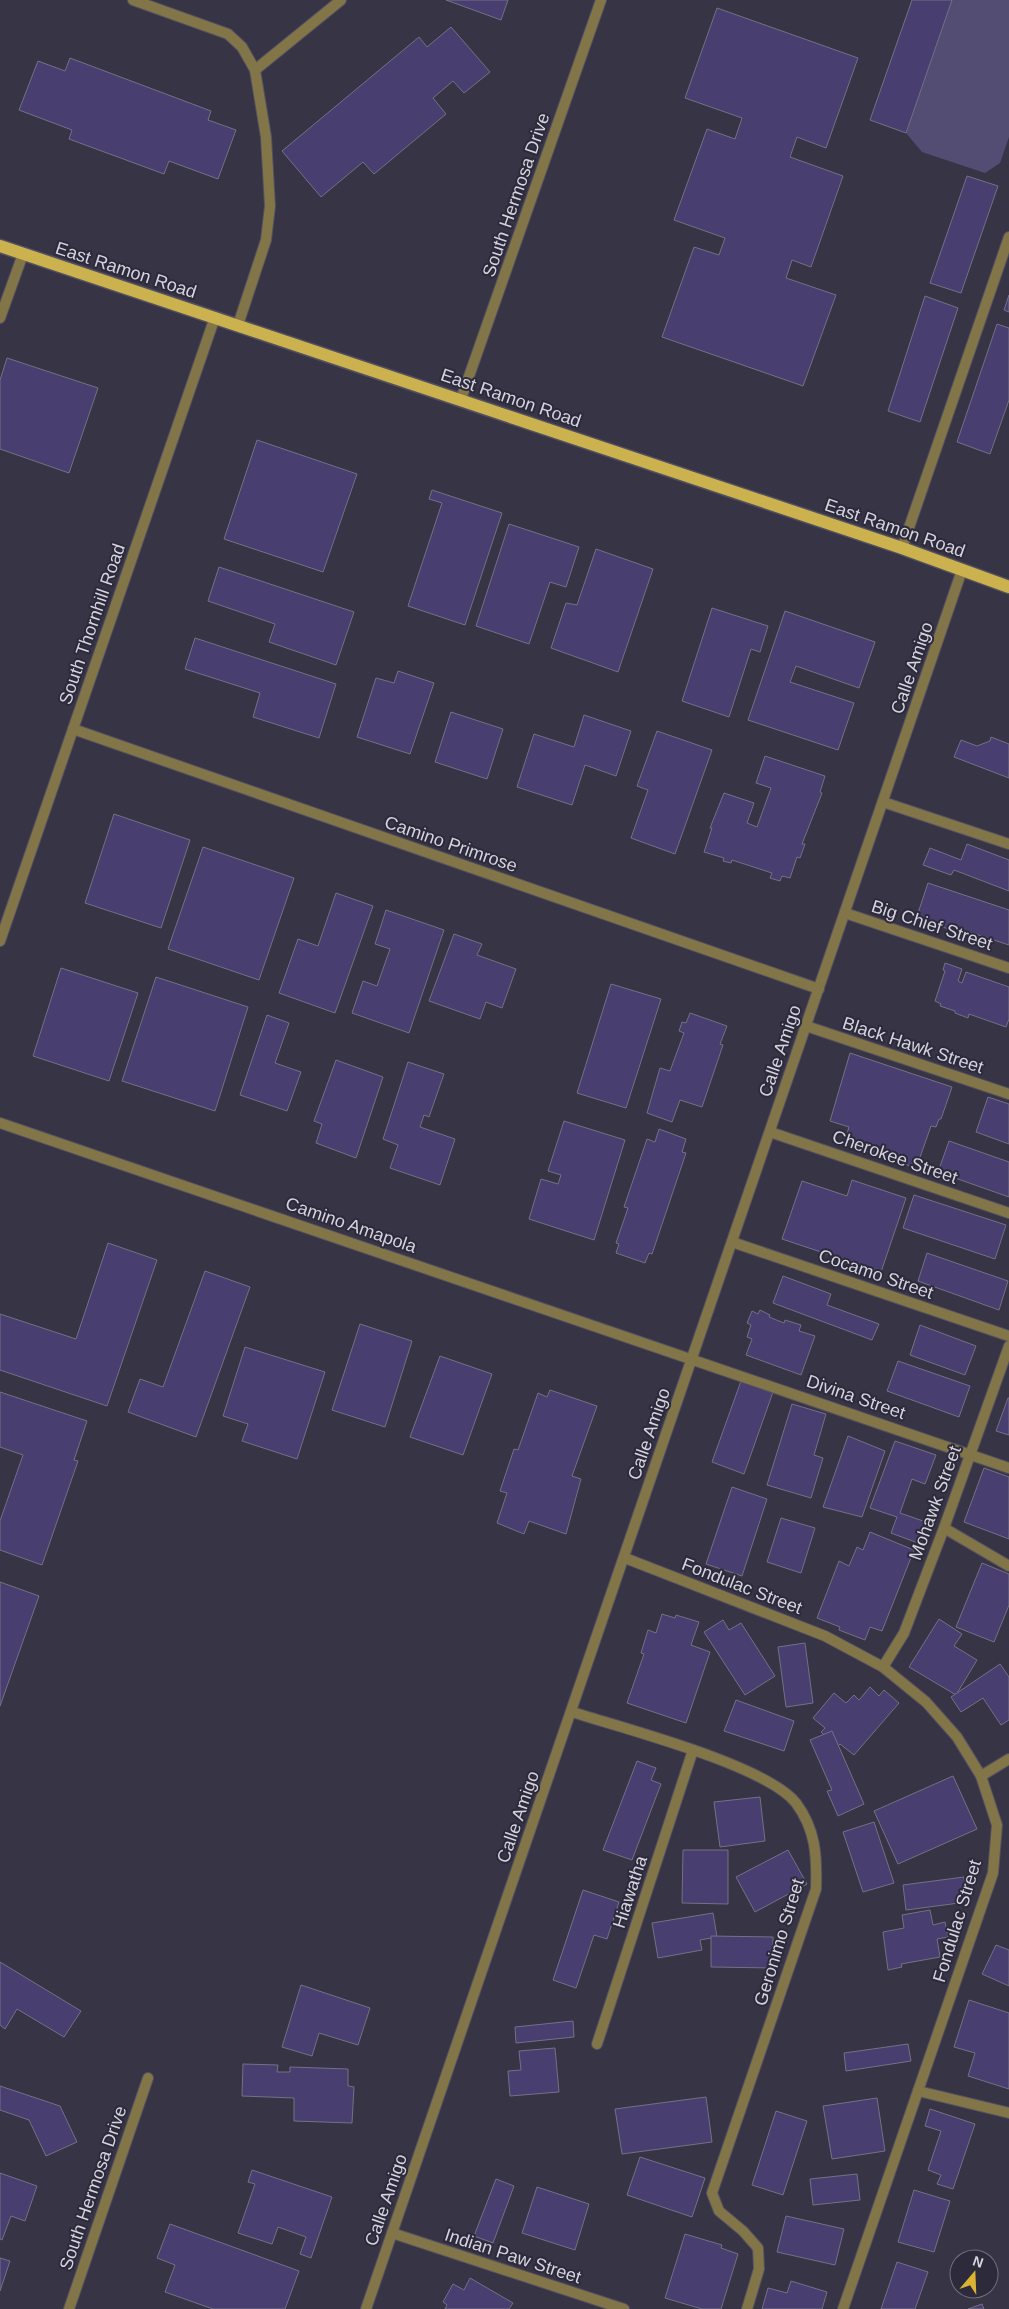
<svg xmlns="http://www.w3.org/2000/svg" width="1009" height="2309" font-family="Helvetica,sans-serif">
<style>
.green{fill:#534d73}
.building{fill:#483e70;stroke:#747185}
.lines{fill:none;stroke-linecap:round;stroke-linejoin:round}
.service-casing{stroke:#535161;stroke-width:12}
.minor-casing{stroke:#535161;stroke-width:12}
.primary-casing{stroke:#535161;stroke-width:15}
.service{stroke:#827548;stroke-width:10}
.minor{stroke:#827548;stroke-width:10}
.primary{stroke:#ccb24e;stroke-width:12}
.labels{text-anchor:middle;dominant-baseline:central;stroke-width:4;stroke-linejoin:round;paint-order:stroke}
.street-label{font-size:18px;fill:#d4d3de;stroke:#2d2a3b}
</style>
<rect width="100%" height="100%" fill="#373446"/>
<path class="green" d="M952,0H1009V137L1000,163L985,173L922,152L906,133Z"/>
<g class="building">
<path d="M446,0H508L501,20Z"/>
<path d="M912,0H952L906,133L870,120Z"/>
<path d="M717,8L858,58L826,148L797,137L790,157L843,176L811,267L792,260L786,278L836,295L803,386L662,337L694,247L719,255L725,238L674,220L707,129L735,139L742,118L685,98Z"/>
<path d="M451,27L490,72L464,93L453,81L433,98L446,114L374,174L363,162L321,197L282,151L419,37L427,47Z"/>
<path d="M70,58L211,111L208,120L236,130L218,179L169,161L164,174L69,139L72,130L19,110L38,61L65,71Z"/>
<path d="M967,176L998,186L961,293L930,283Z"/>
<path d="M1009,295V312L1004,310Z"/>
<path d="M925,296L958,308L920,422L888,411Z"/>
<path d="M997,324L1009,328V400L990,454L957,442Z"/>
<path d="M7,358L98,388L69,473L0,449V380Z"/>
<path d="M257,440L357,474L323,572L224,539Z"/>
<path d="M432,490L502,513L465,625L408,606L442,503L429,499Z"/>
<path d="M509,524L579,547L566,587L550,582L529,644L476,626Z"/>
<path d="M596,549L653,569L618,672L551,648L566,603L577,605Z"/>
<path d="M219,567L354,612L336,665L269,642L275,624L208,601Z"/>
<path d="M712,608L768,626L760,652L751,649L729,717L682,701Z"/>
<path d="M785,611L875,642L859,688L796,666L790,682L854,703L838,750L748,720Z"/>
<path d="M195,638L336,684L319,738L253,717L260,693L185,669Z"/>
<path d="M398,671L434,683L410,754L357,737L376,678L394,683Z"/>
<path d="M451,712L503,729L487,779L435,762Z"/>
<path d="M584,715L631,731L616,776L585,765L572,805L517,787L534,734L574,747Z"/>
<path d="M657,731L712,750L675,854L631,838L648,790L637,786Z"/>
<path d="M991,737L1009,744V778L954,757L961,740L977,746L990,741Z"/>
<path d="M765,756L825,776L820,792L822,793L802,844H805L800,858L797,857L790,878L782,876L780,881L770,878L772,873L732,860L731,863L723,861L724,858L704,852L712,828H710L724,793L754,803L747,823L757,827L771,788L756,783Z"/>
<path d="M114,814L190,840L161,928L85,903Z"/>
<path d="M967,844L1009,860V891L954,870L951,875L923,865L930,848L961,860Z"/>
<path d="M203,847L294,878L259,980L168,949Z"/>
<path d="M928,883L1009,910V945L963,930L962,933L916,919Z"/>
<path d="M336,893L373,906L335,1013L279,993L298,939L318,946Z"/>
<path d="M386,910L444,930L409,1033L352,1013L363,981L377,986L390,949L375,944Z"/>
<path d="M454,934L482,944L477,955L516,969L502,1008L486,1002L480,1019L429,1001Z"/>
<path d="M945,963L962,969L958,981L962,983L966,972L1009,987V1019L1006,1027L969,1014L968,1018L955,1013V1011L940,1006L941,1004L935,1001L945,971L943,970Z"/>
<path d="M61,968L138,993L109,1081L33,1056Z"/>
<path d="M156,977L248,1007L215,1111L122,1081Z"/>
<path d="M611,984L661,999L626,1108L577,1093Z"/>
<path d="M690,1013L727,1026L720,1044L723,1045L702,1107L680,1100L672,1122L647,1113L660,1068L670,1071L684,1033L679,1031L682,1022L686,1023Z"/>
<path d="M267,1015L289,1023L275,1063L301,1072L287,1111L240,1095Z"/>
<path d="M850,1053L952,1087L941,1119H939L936,1127L931,1126L918,1163L915,1162L913,1167L846,1144L849,1138L846,1137L849,1127L830,1121Z"/>
<path d="M336,1060L383,1077L356,1158L316,1143L322,1124L314,1121Z"/>
<path d="M408,1062L444,1074L429,1117L424,1115L420,1127L455,1139L440,1185L390,1168L398,1145L383,1139Z"/>
<path d="M988,1097L1009,1104V1144L976,1132Z"/>
<path d="M564,1121L625,1140L594,1240L529,1219L541,1179L558,1184L561,1175L548,1171Z"/>
<path d="M659,1129L686,1139L682,1152L686,1153L652,1254L649,1253L645,1263L616,1253L619,1244L616,1243L628,1208L624,1207L647,1139L655,1142Z"/>
<path d="M949,1141L1009,1162V1197L938,1172Z"/>
<path d="M852,1180L906,1198L881,1272L782,1239L802,1181L847,1196Z"/>
<path d="M914,1195L1006,1225L995,1259L903,1228Z"/>
<path d="M108,1243L157,1260L107,1406L0,1370V1314L76,1339Z"/>
<path d="M927,1253L1008,1281L999,1310L918,1281Z"/>
<path d="M205,1271L250,1287L196,1437L128,1412L140,1379L163,1387Z"/>
<path d="M783,1276L831,1294L827,1305L879,1324L872,1340L773,1303Z"/>
<path d="M760,1310L770,1315L769,1317L784,1323L785,1320L801,1325L799,1331L815,1336L801,1375L746,1355L752,1339L747,1337L751,1325L747,1323L752,1311L758,1314Z"/>
<path d="M360,1324L412,1341L385,1427L332,1410Z"/>
<path d="M920,1325L976,1346L965,1375L910,1355Z"/>
<path d="M245,1347L325,1372L297,1459L242,1441L248,1424L223,1416Z"/>
<path d="M440,1356L492,1374L463,1455L410,1437Z"/>
<path d="M898,1361L970,1386L959,1417L887,1391Z"/>
<path d="M741,1381L773,1392L744,1474L712,1462Z"/>
<path d="M550,1390L597,1406L572,1476L581,1479L566,1534L529,1521L524,1534L497,1523L507,1493L500,1491L514,1449L518,1450L538,1393L547,1397Z"/>
<path d="M0,1392L87,1421L74,1460L78,1461L42,1565L0,1550V1521L23,1455L0,1447Z"/>
<path d="M1008,1398H1009V1435L996,1431Z"/>
<path d="M792,1404L826,1414L814,1455L823,1458L811,1498L767,1485Z"/>
<path d="M848,1436L885,1451L862,1517L823,1507Z"/>
<path d="M895,1441L936,1455L925,1484L912,1479L900,1513L926,1522L918,1543L891,1533L897,1517L870,1508Z"/>
<path d="M984,1468L1009,1477V1539L964,1522Z"/>
<path d="M732,1487L767,1499L742,1576L706,1564Z"/>
<path d="M781,1518L815,1528L801,1573L767,1562Z"/>
<path d="M870,1532L914,1550L882,1631L870,1627L865,1640L839,1630L840,1627L817,1618L839,1561L849,1566L857,1547L863,1550Z"/>
<path d="M982,1563L1009,1574V1605L994,1642L956,1627Z"/>
<path d="M0,1582L39,1596L0,1706Z"/>
<path d="M662,1614L675,1618L676,1615L699,1622L691,1645L710,1652L686,1723L627,1703L644,1654L641,1653L648,1630L656,1633Z"/>
<path d="M939,1619L962,1634L954,1646L977,1660L956,1695L909,1667Z"/>
<path d="M723,1620L729,1630L741,1623L775,1676L745,1695L704,1632Z"/>
<path d="M805,1643L813,1703L786,1707L778,1647Z"/>
<path d="M1000,1664L1009,1677V1720L1001,1725L983,1698L961,1712L951,1697Z"/>
<path d="M870,1687L879,1696L884,1690L899,1703L854,1755L840,1744L837,1747L821,1732L825,1728L813,1718L834,1693L846,1703L854,1695L859,1700Z"/>
<path d="M736,1700L794,1721L784,1751L724,1731Z"/>
<path d="M832,1731L864,1804L838,1816L827,1791L832,1790L810,1740Z"/>
<path d="M637,1761L656,1768L651,1780L661,1784L632,1860L603,1850Z"/>
<path d="M953,1776L977,1829L898,1864L874,1811Z"/>
<path d="M760,1797L765,1841L720,1847L714,1802Z"/>
<path d="M874,1822L894,1883L863,1892L843,1832Z"/>
<path d="M683,1850H728V1904L682,1903Z"/>
<path d="M788,1850L807,1884L755,1912L736,1877Z"/>
<path d="M964,1877L967,1902L906,1910L903,1885Z"/>
<path d="M583,1890L619,1902L607,1939L594,1935L576,1988L553,1980Z"/>
<path d="M930,1910L933,1925L945,1922L948,1937L937,1939L940,1957L901,1964L902,1967L888,1970L883,1932L904,1928L902,1915Z"/>
<path d="M713,1913L717,1937L700,1940L702,1950L658,1958L652,1923Z"/>
<path d="M711,1936L773,1937V1968L711,1967Z"/>
<path d="M996,1945L1009,1950V1986L982,1974Z"/>
<path d="M0,1962L81,2011L64,2037L17,2009L5,2029L0,2025Z"/>
<path d="M301,1985L370,2008L358,2045L319,2033L312,2056L282,2047Z"/>
<path d="M969,2000L1009,2013V2089L968,2076L975,2053L954,2047Z"/>
<path d="M573,2021L574,2037L516,2043L515,2027Z"/>
<path d="M908,2044L911,2061L846,2071L844,2053Z"/>
<path d="M555,2048L559,2092L510,2096L508,2071L521,2070L519,2051Z"/>
<path d="M243,2064L278,2065L277,2072H290V2067L348,2069V2086L354,2087L352,2123L294,2121V2098L242,2096Z"/>
<path d="M0,2086L60,2106L77,2142L46,2156L29,2120L0,2110Z"/>
<path d="M706,2097L712,2142L622,2154L615,2109Z"/>
<path d="M877,2098L885,2151L832,2159L823,2106Z"/>
<path d="M930,2109L975,2124L953,2189L937,2184L941,2175L928,2170L941,2131L925,2126Z"/>
<path d="M776,2111L807,2121L783,2195L752,2185Z"/>
<path d="M640,2157L705,2178L692,2217L627,2195Z"/>
<path d="M252,2170L332,2197L311,2258L300,2254L306,2237L278,2227L272,2244L238,2233L255,2184L248,2182Z"/>
<path d="M0,2173L37,2186L25,2221L11,2216L2,2240L0,2239Z"/>
<path d="M857,2174L860,2200L813,2205L810,2179Z"/>
<path d="M496,2179L514,2186L493,2243L474,2236Z"/>
<path d="M537,2187L589,2204L575,2250L522,2233Z"/>
<path d="M914,2190L950,2201L934,2252L898,2242Z"/>
<path d="M786,2216L844,2229L835,2265L777,2252Z"/>
<path d="M170,2224L299,2271L285,2309H213L165,2292L175,2265L157,2258Z"/>
<path d="M685,2234L722,2245L721,2248L738,2254L721,2309H702L665,2298Z"/>
<path d="M0,2258L10,2261L0,2291Z"/>
<path d="M897,2262L928,2272L915,2309H881Z"/>
<path d="M470,2278L513,2303L509,2309H445L447,2305L443,2302L453,2284L464,2290Z"/>
<path d="M791,2281L827,2292L822,2309H762L768,2288L787,2293Z"/>
<path d="M982,2304L984,2309H968Z"/>
</g>
<g class="lines">
<g class="service-casing">
<g id="service">
<path d="M133,0L228,34L242,47L255,70L266,137L270,206L266,240L238,325"/>
<path d="M255,70L341,0"/>
<path d="M0,318L23,254"/>
<path d="M902,548L1009,237"/>
</g>
</g>
<g class="minor-casing">
<g id="minor">
<path d="M461,399L601,0"/>
<path d="M73,729L819,989"/>
<path d="M883,802L1009,844"/>
<path d="M845,913L1009,968"/>
<path d="M0,941L215,317"/>
<path d="M806,1026L1009,1094"/>
<path d="M0,1123L1009,1468"/>
<path d="M770,1132L1009,1213"/>
<path d="M732,1242L1009,1336"/>
<path d="M944,1528L1009,1566"/>
<path d="M625,1558L825,1636L883,1667L926,1702L957,1737L981,1776L997,1825L993,1873L843,2309"/>
<path d="M883,1667L904,1633L944,1528L1009,1346"/>
<path d="M572,1712C622,1728 766,1765 796,1803C816,1830 817,1856 816,1889L712,2193L719,2211L743,2231L758,2248L759,2269L747,2309"/>
<path d="M981,1776L1009,1759"/>
<path d="M597,2044L693,1750"/>
<path d="M918,2091L1009,2113"/>
<path d="M392,2233L624,2309"/>
<path d="M69,2309L148,2078"/>
<path d="M366,2309L962,570"/>
</g>
</g>
<g class="primary-casing">
<path id="primary" d="M0,246L902,548L1009,587"/>
</g>
<use href="#service" class="service"/>
<use href="#minor" class="minor"/>
<use href="#primary" class="primary"/>
</g>
<g class="labels">
<g class="street-label">
<text transform="translate(516 195) rotate(-71)">South Hermosa Drive</text>
<text transform="translate(126 270) rotate(18)">East Ramon Road</text>
<text transform="translate(511 398) rotate(19)">East Ramon Road</text>
<text transform="translate(895 528) rotate(19)">East Ramon Road</text>
<text transform="translate(92 624) rotate(-71)">South Thornhill Road</text>
<text transform="translate(912 668) rotate(-71)">Calle Amigo</text>
<text transform="translate(451 844) rotate(19)">Camino Primrose</text>
<text transform="translate(932 925) rotate(18)">Big Chief Street</text>
<text transform="translate(913 1045) rotate(18)">Black Hawk Street</text>
<text transform="translate(780 1051) rotate(-71)">Calle Amigo</text>
<text transform="translate(895 1157) rotate(19)">Cherokee Street</text>
<text transform="translate(351 1225) rotate(19)">Camino Amapola</text>
<text transform="translate(876 1274) rotate(19)">Cocamo Street</text>
<text transform="translate(856 1397) rotate(19)">Divina Street</text>
<text transform="translate(649 1434) rotate(-71)">Calle Amigo</text>
<text transform="translate(935 1503) rotate(-70)">Mohawk Street</text>
<text transform="translate(742 1586) rotate(21)">Fondulac Street</text>
<text transform="translate(518 1817) rotate(-71)">Calle Amigo</text>
<text transform="translate(630 1892) rotate(-72)">Hiawatha</text>
<text transform="translate(957 1921) rotate(-73)">Fondulac Street</text>
<text transform="translate(779 1942) rotate(-73)">Geronimo Street</text>
<text transform="translate(93 2188) rotate(-71)">South Hermosa Drive</text>
<text transform="translate(386 2200) rotate(-71)">Calle Amigo</text>
<text transform="translate(513 2256) rotate(18)">Indian Paw Street</text>
</g>
</g>
<g transform="translate(974 2274) rotate(19)"><circle r="24" fill="#2d2a3b" stroke="#706e7c"/>
<path d="M0-4L9 19L0 12L-9 19Z" fill="#dab333"/>
<text y="-8" font-size="14" font-weight="bold" text-anchor="middle" fill="#d4d3de">N</text>
</g>
</svg>
